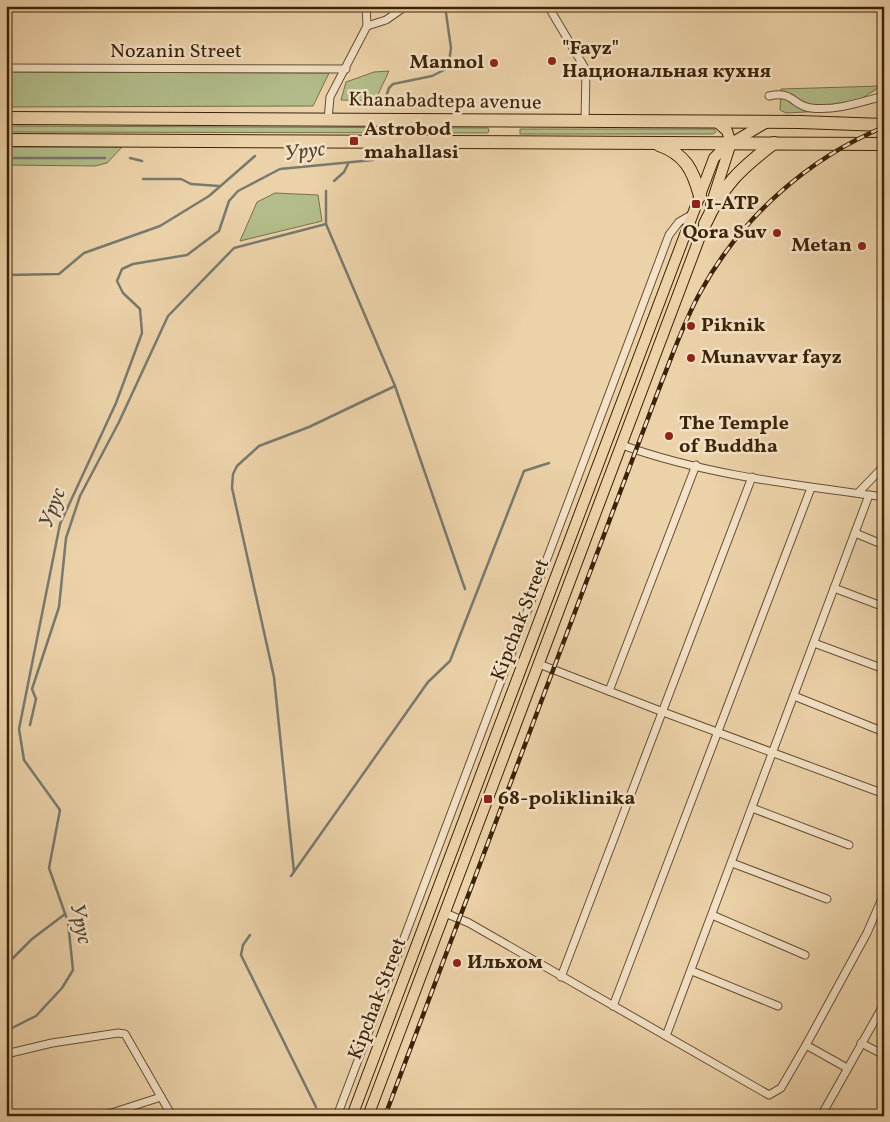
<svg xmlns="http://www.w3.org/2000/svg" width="890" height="1122" font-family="Vollkorn,serif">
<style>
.green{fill:#b3bd8b;stroke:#787049}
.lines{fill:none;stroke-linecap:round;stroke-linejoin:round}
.stream{stroke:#777a6f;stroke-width:2.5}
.street-casing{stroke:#684f30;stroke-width:9}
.primary-casing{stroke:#3c2307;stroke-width:12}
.highway-casing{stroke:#3c2307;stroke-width:14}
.street{stroke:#f3e2c7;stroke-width:7}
.primary{stroke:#ecd2a9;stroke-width:10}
.highway{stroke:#ecd2a9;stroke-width:12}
.rail-casing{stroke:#3c2307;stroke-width:4.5}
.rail{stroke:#f3e2c7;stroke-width:2.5;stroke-dasharray:8;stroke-linecap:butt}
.poi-dot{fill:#8f2418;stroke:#f3e2c7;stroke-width:2}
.labels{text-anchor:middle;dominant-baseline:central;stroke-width:5;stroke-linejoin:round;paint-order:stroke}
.poi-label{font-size:20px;font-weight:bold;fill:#3c2307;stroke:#f3e2c7;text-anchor:start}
.street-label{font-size:20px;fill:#3c2307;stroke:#f3e2c7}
.water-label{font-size:21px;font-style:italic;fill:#554732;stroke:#f3e2c7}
</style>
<rect width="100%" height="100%" fill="#ecd2a9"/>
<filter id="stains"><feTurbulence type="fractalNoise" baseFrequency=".004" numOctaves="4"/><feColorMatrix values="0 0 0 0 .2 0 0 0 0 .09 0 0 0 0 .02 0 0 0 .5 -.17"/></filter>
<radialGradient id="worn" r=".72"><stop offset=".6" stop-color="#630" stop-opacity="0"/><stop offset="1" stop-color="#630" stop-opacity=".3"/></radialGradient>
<g class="green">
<path d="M389,71L375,101L341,100L346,82L374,72Z"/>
<path d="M6,72L329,73L313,106L6,107Z"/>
<path d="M881,86L844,110L786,113L780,110L781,89Z"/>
<path d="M6,126L488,128L489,131L488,133L6,132Z"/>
<path d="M520,129H714L716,132L713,134H520Z"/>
<path d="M6,147H122L107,163L95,166L6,165Z"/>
<path d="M275,193L318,195L322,221L240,241L257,202Z"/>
</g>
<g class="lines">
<g class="stream">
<path d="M385,100L389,88L393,84L432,76L448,68L451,48L446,13L448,6"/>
<path d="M6,158H105"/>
<path d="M130,158L142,161"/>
<path d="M143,179H181L191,184L219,186"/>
<path d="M334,181L344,172L348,164"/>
<path d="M326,191V224L395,386L465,589"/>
<path d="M7,275L59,274L84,253L160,226L209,196L255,156"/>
<path d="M30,725L36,699L32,689L59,607L66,538L80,496L119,422L168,316L234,248L326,224"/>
<path d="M294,872L274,677L232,488L233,474L237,466L259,446L309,427L395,386"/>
<path d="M291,876L428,682L450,661L524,471L549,463"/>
<path d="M250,935L243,945L241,955L316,1107"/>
<path d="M6,965L32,939L65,914"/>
<path d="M6,1031L36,1016L62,988L73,970L68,922L49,868L60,810L24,760L19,729L60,524L116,403L142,333L140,309L123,293L117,281L122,269L133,264L187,255L219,231L229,201L238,191L280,169L373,160L381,154"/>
</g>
<g class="street-casing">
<g id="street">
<path d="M548,6L586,70L585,122"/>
<path d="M367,26L386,20L406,6"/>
<path d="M6,68L346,69"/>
<path d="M769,96C794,90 792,106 811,108C836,111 861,102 884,96"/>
<path d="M328,120L330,97L367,26L366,6"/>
<path d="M622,445C705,475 796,485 884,497"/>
<path d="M858,493L884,466"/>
<path d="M855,533L884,545"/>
<path d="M834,588L884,607"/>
<path d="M814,643L884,669"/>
<path d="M539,664L663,712L879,792"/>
<path d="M609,691L696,465"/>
<path d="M794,696L884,732"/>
<path d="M752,808L849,845"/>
<path d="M732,863L827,899"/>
<path d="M445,913L469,923L769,1095L781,1088L806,1045L867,933L884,894"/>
<path d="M712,915L805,955"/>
<path d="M692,971L778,1006"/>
<path d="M561,977L752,477"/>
<path d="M613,1006L811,488"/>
<path d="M666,1036L869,495"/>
<path d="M861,1043L884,1055"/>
<path d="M806,1045L847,1068"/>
<path d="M6,1054L52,1043L118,1033L125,1034L172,1116"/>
<path d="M102,1116L161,1097"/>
<path d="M337,1116L669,235L679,222L693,214"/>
<path d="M821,1116L884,1004"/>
</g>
</g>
<g class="primary-casing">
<g id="primary">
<path d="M711,205L731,143L727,131L718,123"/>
<path d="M352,1116L714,158L725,147L767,122"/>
<path d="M368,1116L707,218"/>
</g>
</g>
<g class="highway-casing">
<g id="highway">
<path d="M6,118L800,122L884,125"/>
<path d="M6,140L884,144"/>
<path d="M659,145C685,154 693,170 700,196"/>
<path d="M705,224C723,185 740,169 774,143"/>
</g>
</g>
<use href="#street" class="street"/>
<use href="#primary" class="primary"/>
<use href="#highway" class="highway"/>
<g class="rail-casing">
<path id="rail" d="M385,1116L662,381C674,351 685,319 701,291C741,218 807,159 884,127"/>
</g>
<use href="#rail" class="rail"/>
</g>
<g class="poi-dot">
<circle cx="552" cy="61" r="5"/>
<circle cx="494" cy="63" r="5"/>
<rect x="349" y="136" width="10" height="10" rx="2.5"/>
<rect x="691" y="199" width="10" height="10" rx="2.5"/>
<circle cx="777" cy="233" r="5"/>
<circle cx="862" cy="246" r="5"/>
<circle cx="691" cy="326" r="5"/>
<circle cx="691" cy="358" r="5"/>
<circle cx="669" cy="436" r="5"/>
<rect x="483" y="794" width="10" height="10" rx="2.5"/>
<circle cx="457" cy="963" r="5"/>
</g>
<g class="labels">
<g class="poi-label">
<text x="562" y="49">"Fayz"<tspan x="562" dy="23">Национальная кухня</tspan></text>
<text x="484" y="63" text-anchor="end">Mannol</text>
<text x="364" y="130">Astrobod<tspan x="364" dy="23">mahallasi</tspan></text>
<text x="706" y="204">1-ATP</text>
<text x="767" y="233" text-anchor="end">Qora Suv</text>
<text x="852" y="246" text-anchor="end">Metan</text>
<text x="701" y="326">Piknik</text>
<text x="701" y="358">Munavvar fayz</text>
<text x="679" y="424">The Temple<tspan x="679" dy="23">of Buddha</tspan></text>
<text x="498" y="799">68-poliklinika</text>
<text x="467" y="963">Ильхом</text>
</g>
<g class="street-label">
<text x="176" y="52">Nozanin Street</text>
<text transform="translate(445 102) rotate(1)">Khanabadtepa avenue</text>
<text transform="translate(521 620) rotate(-69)">Kipchak Street</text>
<text transform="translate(378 999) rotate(-69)">Kipchak Street</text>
</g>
<g class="water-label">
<text transform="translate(305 152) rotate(-7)">Урус</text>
<text transform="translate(53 508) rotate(-69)">Урус</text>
<text transform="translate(80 924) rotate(78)">Урус</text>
</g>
</g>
<rect width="890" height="1122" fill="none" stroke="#ecd2a9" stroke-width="25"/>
<rect x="8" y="8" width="875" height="1107" fill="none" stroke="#3c2307" stroke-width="2.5"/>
<rect x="12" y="12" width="865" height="1097" fill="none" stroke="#3c2307"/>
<rect width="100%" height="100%" filter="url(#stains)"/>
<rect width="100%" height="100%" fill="url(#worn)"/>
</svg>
